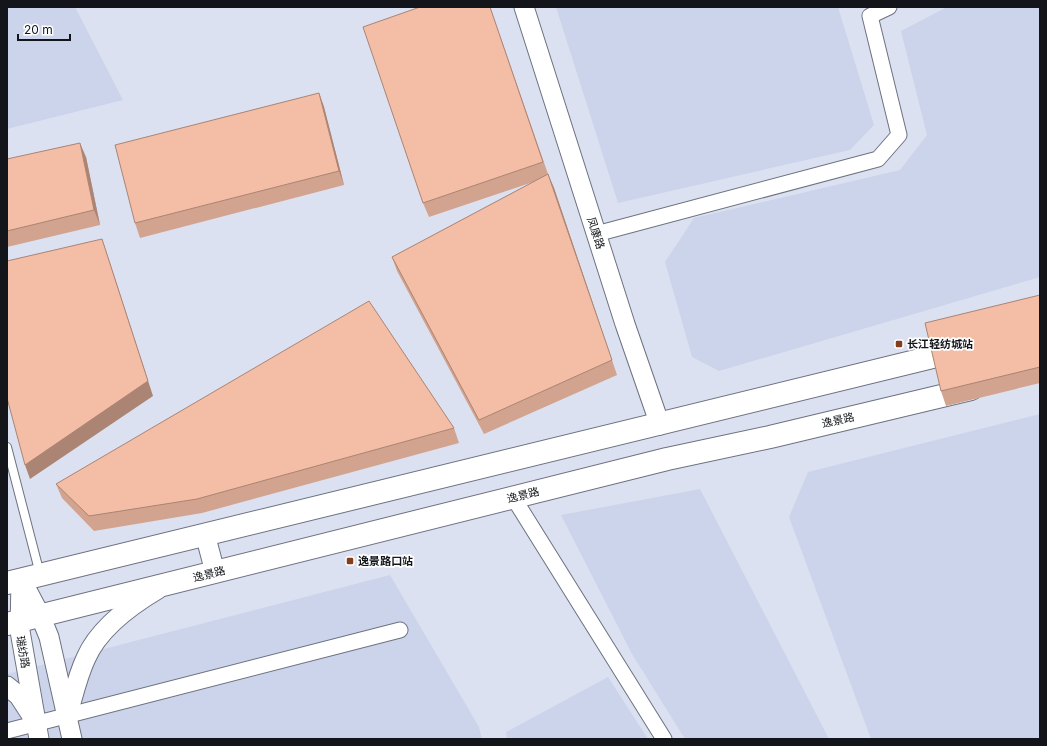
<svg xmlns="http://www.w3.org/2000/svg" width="1047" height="746" font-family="Inter,'Noto Sans SC',sans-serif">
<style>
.built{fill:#cbd4ea}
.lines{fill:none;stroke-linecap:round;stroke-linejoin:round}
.service-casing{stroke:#6d7280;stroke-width:10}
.minor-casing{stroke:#6d7280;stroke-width:17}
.tertiary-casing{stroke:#6d7280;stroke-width:21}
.secondary-casing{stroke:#6d7280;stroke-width:24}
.service{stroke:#fff;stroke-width:8}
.minor{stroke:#fff;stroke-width:15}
.tertiary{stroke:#fff;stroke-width:19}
.secondary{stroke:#fff;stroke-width:22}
.wall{fill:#d2a38e}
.shaded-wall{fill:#ab8474}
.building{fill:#f4bda5;stroke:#ab8474}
.poi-dot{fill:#853e1b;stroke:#fff;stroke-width:1.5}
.labels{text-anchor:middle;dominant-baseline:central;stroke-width:3.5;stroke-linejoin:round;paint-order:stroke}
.street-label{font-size:11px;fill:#13151a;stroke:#fff}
.poi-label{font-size:11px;font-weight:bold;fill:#13151a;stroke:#fff;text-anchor:start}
</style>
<rect width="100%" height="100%" fill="#dbe1f1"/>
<g class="built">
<path d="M7,7H75L123,100L7,129Z"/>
<path d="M556,7H838L874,125L850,150L618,203Z"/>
<path d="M947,7H1040V277L719,371L692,357L665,262L694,218L900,170L927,135L901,31Z"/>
<path d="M1040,414V739H871L789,517L808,472Z"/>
<path d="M700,489L829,739H685L632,654L561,515Z"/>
<path d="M390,575L479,727L482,739H7V674Z"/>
<path d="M608,677L648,739H507L506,732Z"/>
</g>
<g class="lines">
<g class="service-casing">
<path id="service" d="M7,447L40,574"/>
</g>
<g class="minor-casing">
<g id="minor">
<path d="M596,234L878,159L899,135L870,16L889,7"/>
<path d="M513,497L664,739"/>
<path d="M7,731L400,630"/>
</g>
</g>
<g class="tertiary-casing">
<g id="tertiary">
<path d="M524,7L625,324L660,425"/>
<path d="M205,534L215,572"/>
<path d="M21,579L40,615L49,637L72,739"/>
<path d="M21,579L20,631L39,739"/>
<path d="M7,686L19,696L32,716"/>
<path d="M67,717C73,697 77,677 86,658C99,628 131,605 158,589"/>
</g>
</g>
<g class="secondary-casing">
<g id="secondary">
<path d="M7,583L961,350"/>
<path d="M7,624L667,459L770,437L971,389"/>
</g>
</g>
<use href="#service" class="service"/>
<use href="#minor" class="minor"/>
<use href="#tertiary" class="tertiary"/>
<use href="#secondary" class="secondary"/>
</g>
<g class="wall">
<path d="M490,7L548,174L554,188L617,375L484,434L397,271L392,257L533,182L429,217L423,203Z"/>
<path d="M319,93L324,107L344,185L140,238L135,223Z"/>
<path d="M86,157L100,225L7,247V159Z"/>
<path d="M1040,295V383L946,406L941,391Z"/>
<path d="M454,428L459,443L202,513L94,531L62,498L56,484Z"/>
</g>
<g class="shaded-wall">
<path d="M319,93L324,107L344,185L339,171Z"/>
<path d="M80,143L86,157L100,225L94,210Z"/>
<path d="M548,174L554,188L617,375L612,360Z"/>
<path d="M102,239L107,254L153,396L30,479L25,465Z"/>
</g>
<g class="building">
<path d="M420,7H490L543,162L423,203L363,27Z"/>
<path d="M319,93L339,171L135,223L115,145Z"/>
<path d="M80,143L94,210L7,231V159Z"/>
<path d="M548,174L612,360L479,420L392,257Z"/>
<path d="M102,239L148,381L25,465L7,398V261Z"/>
<path d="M1040,295V367L941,391L925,323Z"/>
<path d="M369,301L454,428L197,499L89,516L56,484Z"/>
</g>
<g class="poi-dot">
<rect x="895" y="340" width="8" height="8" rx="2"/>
<rect x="346" y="557" width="8" height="8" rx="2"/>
</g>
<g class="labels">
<g class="street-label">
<text transform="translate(596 233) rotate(72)">凤康路</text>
<text transform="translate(838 420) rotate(-13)">逸景路</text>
<text transform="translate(523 495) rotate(-14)">逸景路</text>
<text transform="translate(209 574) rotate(-14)">逸景路</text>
<text transform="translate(23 652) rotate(80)">瑞纺路</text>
</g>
<g class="poi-label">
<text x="907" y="344">长江轻纺城站</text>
<text x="358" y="561">逸景路口站</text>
</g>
</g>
<rect width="1047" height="746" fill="none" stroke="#13151a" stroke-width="16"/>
<path d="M18 34v6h52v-6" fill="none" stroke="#13151a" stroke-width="2"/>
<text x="24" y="34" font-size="12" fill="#13151a" stroke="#ffffff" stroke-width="3" paint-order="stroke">20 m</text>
</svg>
